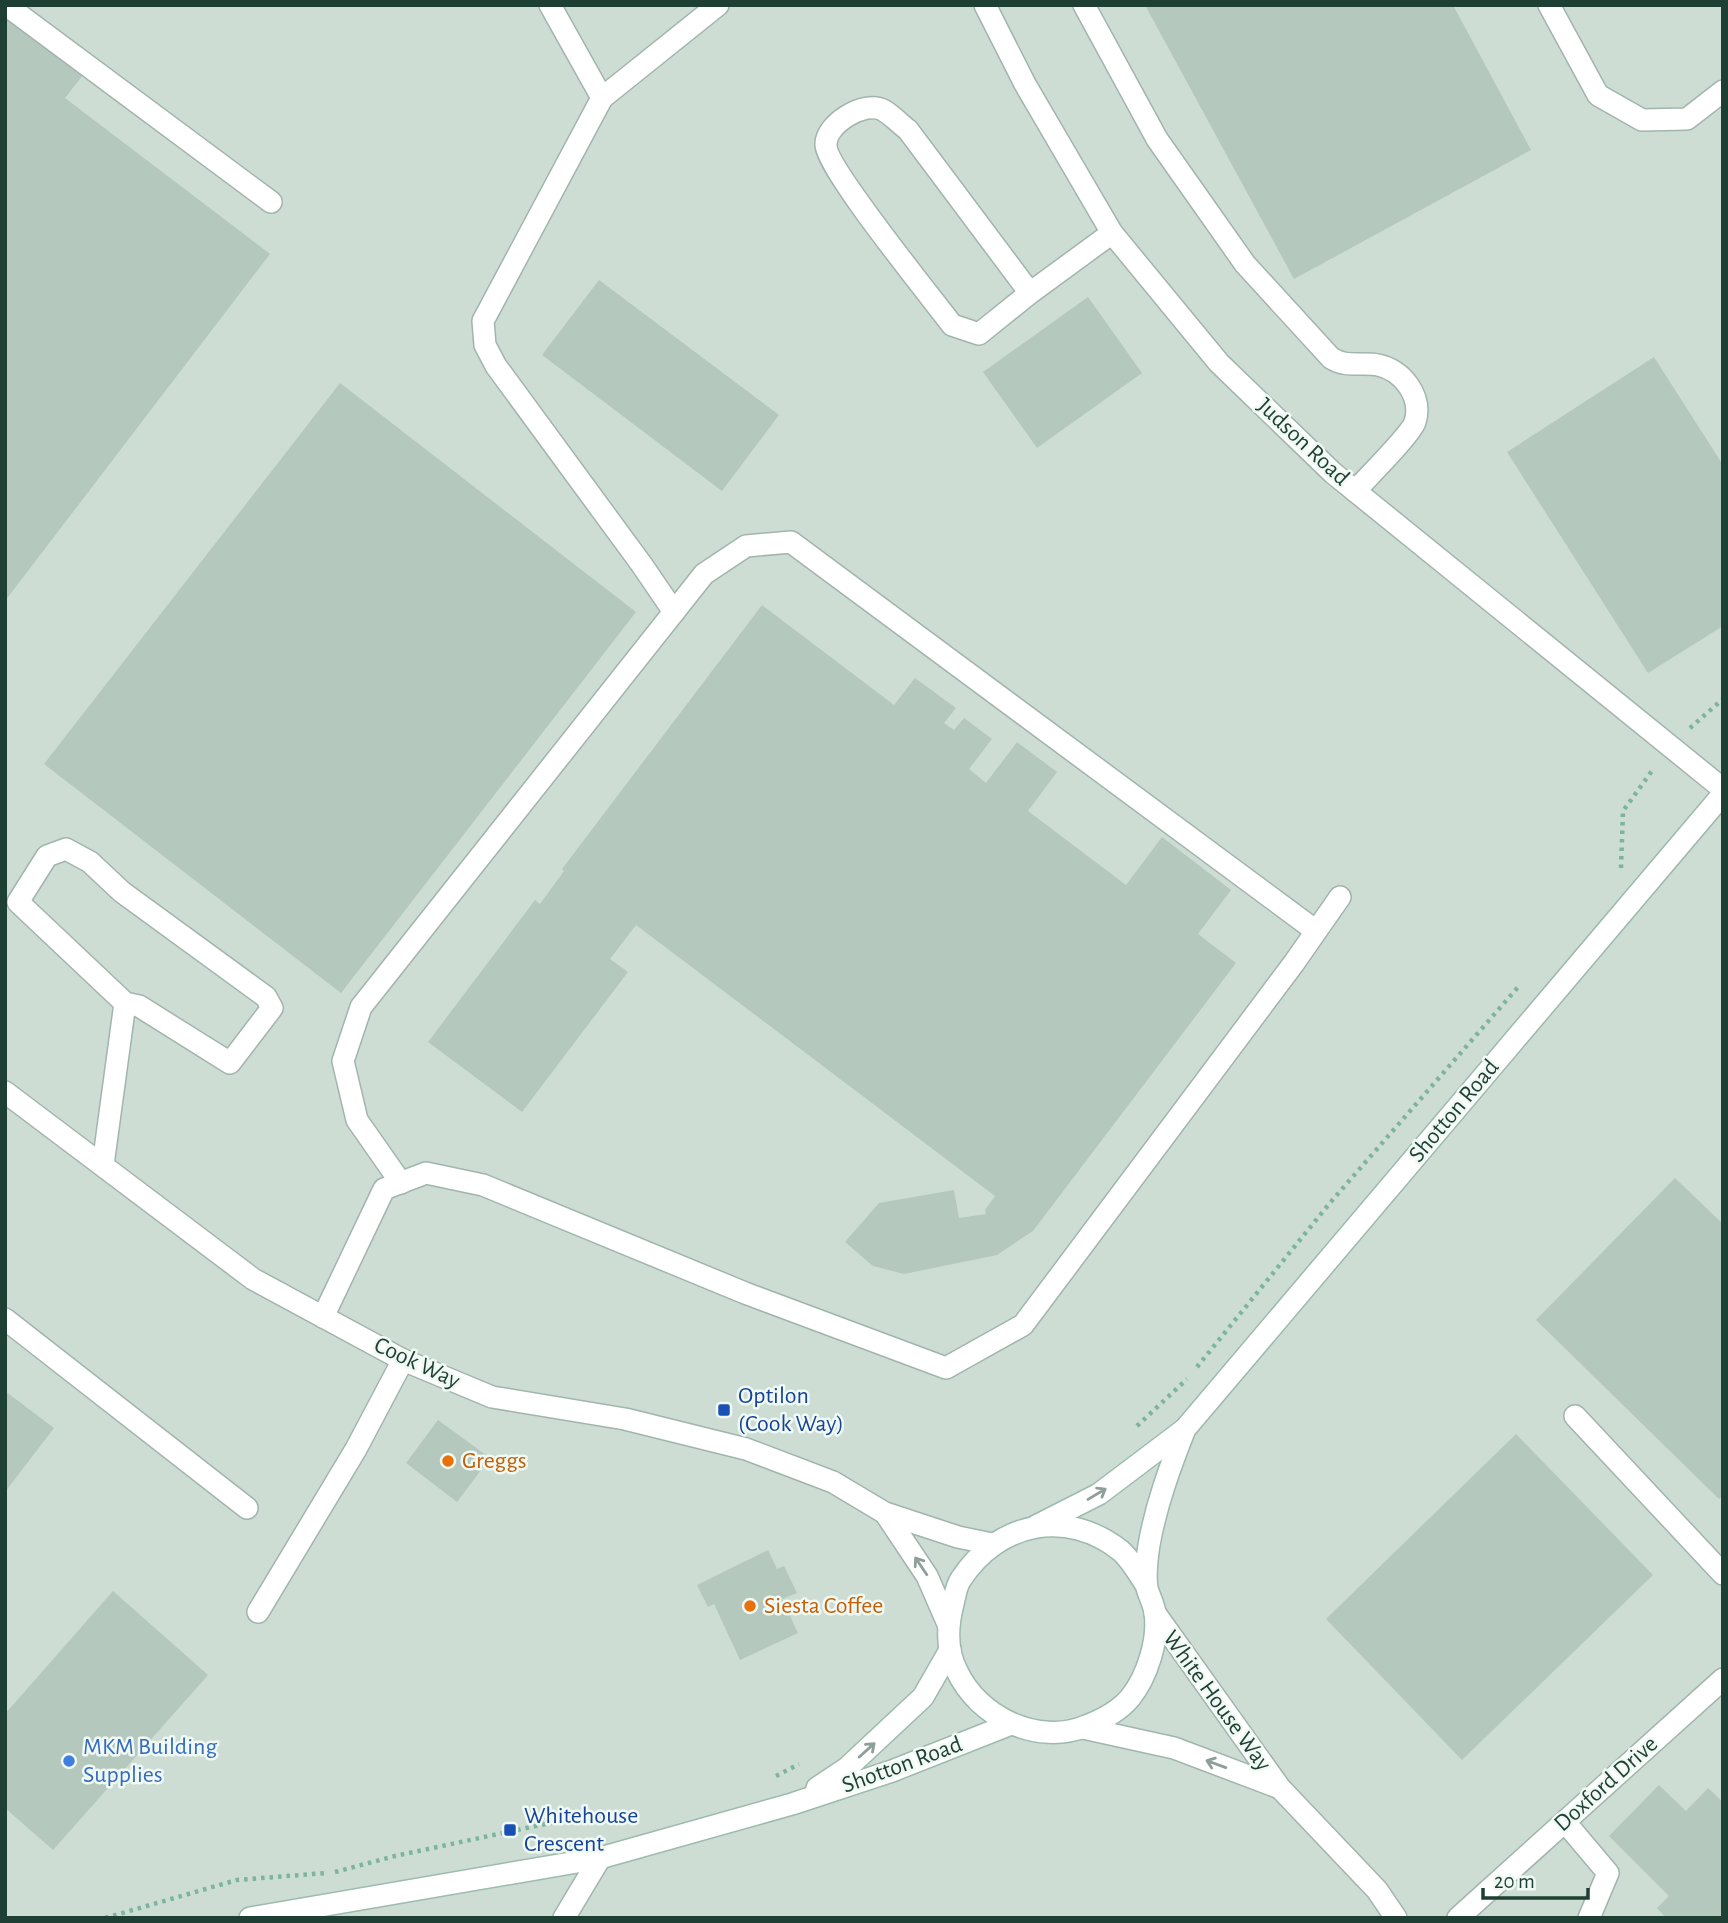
<svg xmlns="http://www.w3.org/2000/svg" width="1728" height="1923" font-family="'Alegreya Sans',sans-serif">
<style>
.built{fill:#cdddd4}
.building{fill:#b4c8be}
.lines{fill:none;stroke-linecap:round;stroke-linejoin:round}
.lane-casing{stroke:#a1b5ad;stroke-width:24}
.street-casing{stroke:#a1b5ad;stroke-width:24}
.secondary-casing{stroke:#9cbaad;stroke-width:24}
.path{stroke:#7cb49e;stroke-width:4.5;stroke-dasharray:3.5 5;stroke-linecap:butt}
.lane{stroke:#fff;stroke-width:21}
.street{stroke:#fff;stroke-width:21}
.secondary{stroke:#fff;stroke-width:21}
.oneway{stroke:#8e9f99}
.transit-dot{fill:#1a4fb4;stroke:#f0f9f4;stroke-width:2.5}
.food-dot{fill:#e8710a;stroke:#f0f9f4;stroke-width:2.5}
.shop-dot{fill:#3f7fe0;stroke:#f0f9f4;stroke-width:2.5}
.labels{text-anchor:middle;dominant-baseline:central;stroke-width:5;stroke-linejoin:round;paint-order:stroke}
.street-label{font-size:24px;fill:#1e3f33;stroke:#f0f9f4}
.transit-label{font-size:24px;fill:#164399;stroke:#f0f9f4;text-anchor:start}
.food-label{font-size:24px;fill:#c56008;stroke:#f0f9f4;text-anchor:start}
.shop-label{font-size:24px;fill:#366cbe;stroke:#f0f9f4;text-anchor:start}
</style>
<rect width="100%" height="100%" fill="#dfede6"/>
<rect class="built" x="5" y="5" width="1718" height="1913"/>
<g class="building">
<path d="M1145,5H1453L1531,150L1294,279Z"/>
<path d="M5,10L86,71L65,98L270,254L5,601Z"/>
<path d="M599,280L779,415L722,491L542,355Z"/>
<path d="M1088,297L1142,373L1037,448L983,372Z"/>
<path d="M1654,357L1723,465V626L1648,673L1507,452Z"/>
<path d="M340,383L636,612L341,993L44,764Z"/>
<path d="M762,605L894,705L915,678L956,708L944,723L954,730L964,718L992,739L969,769L986,783L1017,742L1057,772L1028,811L1126,885L1162,837L1231,890L1198,934L1236,963L1033,1231L997,1255L904,1274L873,1266L845,1242L879,1203L954,1190L959,1218L986,1214L985,1210L995,1196L636,925L610,959L628,972L522,1112L428,1042L535,900L540,904L564,871L562,869Z"/>
<path d="M1675,1178L1723,1224V1496L1719,1499L1536,1320Z"/>
<path d="M5,1391L54,1428L5,1492Z"/>
<path d="M438,1420L490,1458L457,1502L406,1463Z"/>
<path d="M1516,1434L1653,1575L1462,1760L1326,1619Z"/>
<path d="M768,1550L777,1569L784,1566L797,1593L782,1599L798,1633L740,1660L714,1604L708,1607L697,1585Z"/>
<path d="M113,1591L208,1675L53,1850L5,1808V1714Z"/>
<path d="M1659,1785L1686,1811L1708,1788L1723,1802V1918H1666L1657,1908L1669,1896L1609,1836Z"/>
</g>
<g class="lines">
<g class="lane-casing">
<g id="lane">
<path d="M6,5L271,202"/>
<path d="M550,5L602,98L718,5"/>
<path d="M1084,5L1157,139L1245,264L1331,358C1347,368 1361,362 1378,365C1402,370 1423,396 1415,422C1411,434 1367,478 1355,491"/>
<path d="M1549,5L1598,95L1642,120L1687,119L1723,91"/>
<path d="M602,98L483,321L485,345L496,366L642,565L674,612"/>
<path d="M1030,293L979,334L952,325C932,298 826,168 826,145C825,124 865,100 883,110C892,115 900,124 908,130L1030,293L1112,233"/>
<path d="M66,849L90,862L122,892L266,997L272,1008L230,1063L139,1006L125,1003L18,902L47,856Z"/>
<path d="M103,1165L125,1003"/>
<path d="M401,1183L357,1120L343,1061L361,1007L704,574L746,546L791,542L1316,931"/>
<path d="M323,1317L384,1189L426,1173L483,1185L745,1293L946,1368L1023,1325L1294,963L1340,897"/>
<path d="M5,1319L247,1508"/>
<path d="M1575,1416L1723,1574"/>
<path d="M258,1612L356,1449L403,1360"/>
<path d="M1565,1822L1608,1873L1589,1918"/>
</g>
</g>
<g class="street-casing">
<g id="street">
<path d="M985,5L1025,84L1112,233L1219,363L1333,473L1723,789"/>
<path d="M5,1092L253,1279L403,1360L492,1397L625,1419L746,1449L833,1482L885,1513L958,1537L992,1544"/>
<path d="M885,1513L927,1576L948,1624"/>
<path d="M1155,1613L1280,1788L1377,1890L1396,1918"/>
<path d="M1083,1728L1174,1748L1280,1788"/>
<path d="M564,1918L600,1858"/>
<path d="M1458,1918L1723,1679"/>
</g>
</g>
<g class="secondary-casing">
<g id="secondary">
<path d="M1036,1526L1099,1494L1185,1429L1723,794"/>
<path d="M1146,1585C1139,1574 1131,1560 1121,1551C1067,1508 998,1522 961,1579C956,1586 955,1596 953,1604C947,1627 946,1650 957,1671C978,1717 1038,1746 1086,1726C1102,1720 1119,1711 1130,1698C1147,1677 1159,1640 1155,1613C1154,1604 1149,1596 1147,1588C1145,1575 1147,1558 1149,1545C1156,1505 1170,1467 1185,1429"/>
<path d="M817,1788L847,1768L923,1697L950,1650"/>
<path d="M250,1918L600,1858L792,1804L892,1771L1011,1724"/>
</g>
</g>
<g class="path">
<path d="M1690,728L1723,699"/>
<path d="M1621,868L1623,811L1654,768"/>
<path d="M1197,1367L1329,1204L1519,986"/>
<path d="M1137,1426L1187,1379"/>
<path d="M776,1776L799,1764"/>
<path d="M335,1872L395,1856L550,1823L618,1821"/>
<path d="M105,1918L237,1880L326,1873"/>
</g>
<use href="#lane" class="lane"/>
<use href="#street" class="street"/>
<use href="#secondary" class="secondary"/>
</g>
<defs><path id="oneway-shaft" d="M-6 0H5M1.5-3L5.5 0L1.5 3" fill="none" stroke-width="1.6" stroke-linecap="round" stroke-linejoin="round" transform="scale(1.75)"/></defs>
<g class="oneway">
<use href="#oneway-shaft" transform="translate(1097 1494) rotate(-31)"/>
<use href="#oneway-shaft" transform="translate(921 1566) rotate(-124)"/>
<use href="#oneway-shaft" transform="translate(867 1750) rotate(-42)"/>
<use href="#oneway-shaft" transform="translate(1216 1764) rotate(-160)"/>
</g>
<g class="transit-dot">
<rect x="717" y="1403" width="14" height="14" rx="3.5"/>
<rect x="503" y="1823" width="14" height="14" rx="3.5"/>
</g>
<g class="food-dot">
<circle cx="448" cy="1461" r="7"/>
<circle cx="750" cy="1606" r="7"/>
</g>
<circle class="shop-dot" cx="69" cy="1761" r="7"/>
<g class="labels">
<g class="street-label">
<text transform="translate(1303 442) rotate(43)">Judson Road</text>
<text transform="translate(1454 1111) rotate(-50)">Shotton Road</text>
<text transform="translate(417 1363) rotate(25)">Cook Way</text>
<text transform="translate(1217 1701) rotate(54)">White House Way</text>
<text transform="translate(902 1765) rotate(-20)">Shotton Road</text>
<text transform="translate(1606 1784) rotate(-42)">Doxford Drive</text>
</g>
<g class="transit-label">
<text x="738" y="1396">Optilon<tspan x="738" dy="28">(Cook Way)</tspan></text>
<text x="524" y="1816">Whitehouse<tspan x="524" dy="28">Crescent</tspan></text>
</g>
<g class="food-label">
<text x="462" y="1461">Greggs</text>
<text x="764" y="1606">Siesta Coffee</text>
</g>
<g class="shop-label">
<text x="83" y="1747">MKM Building<tspan x="83" dy="28">Supplies</tspan></text>
</g>
</g>
<rect width="1728" height="1923" fill="none" stroke="#1e3f33" stroke-width="14"/>
<path d="M1483 1888v10h105v-10" fill="none" stroke="#1e3f33" stroke-width="3.5"/>
<text x="1494" y="1888" font-size="21" fill="#1e3f33" stroke="#f0f9f4" stroke-width="5" paint-order="stroke">20 m</text>
</svg>
